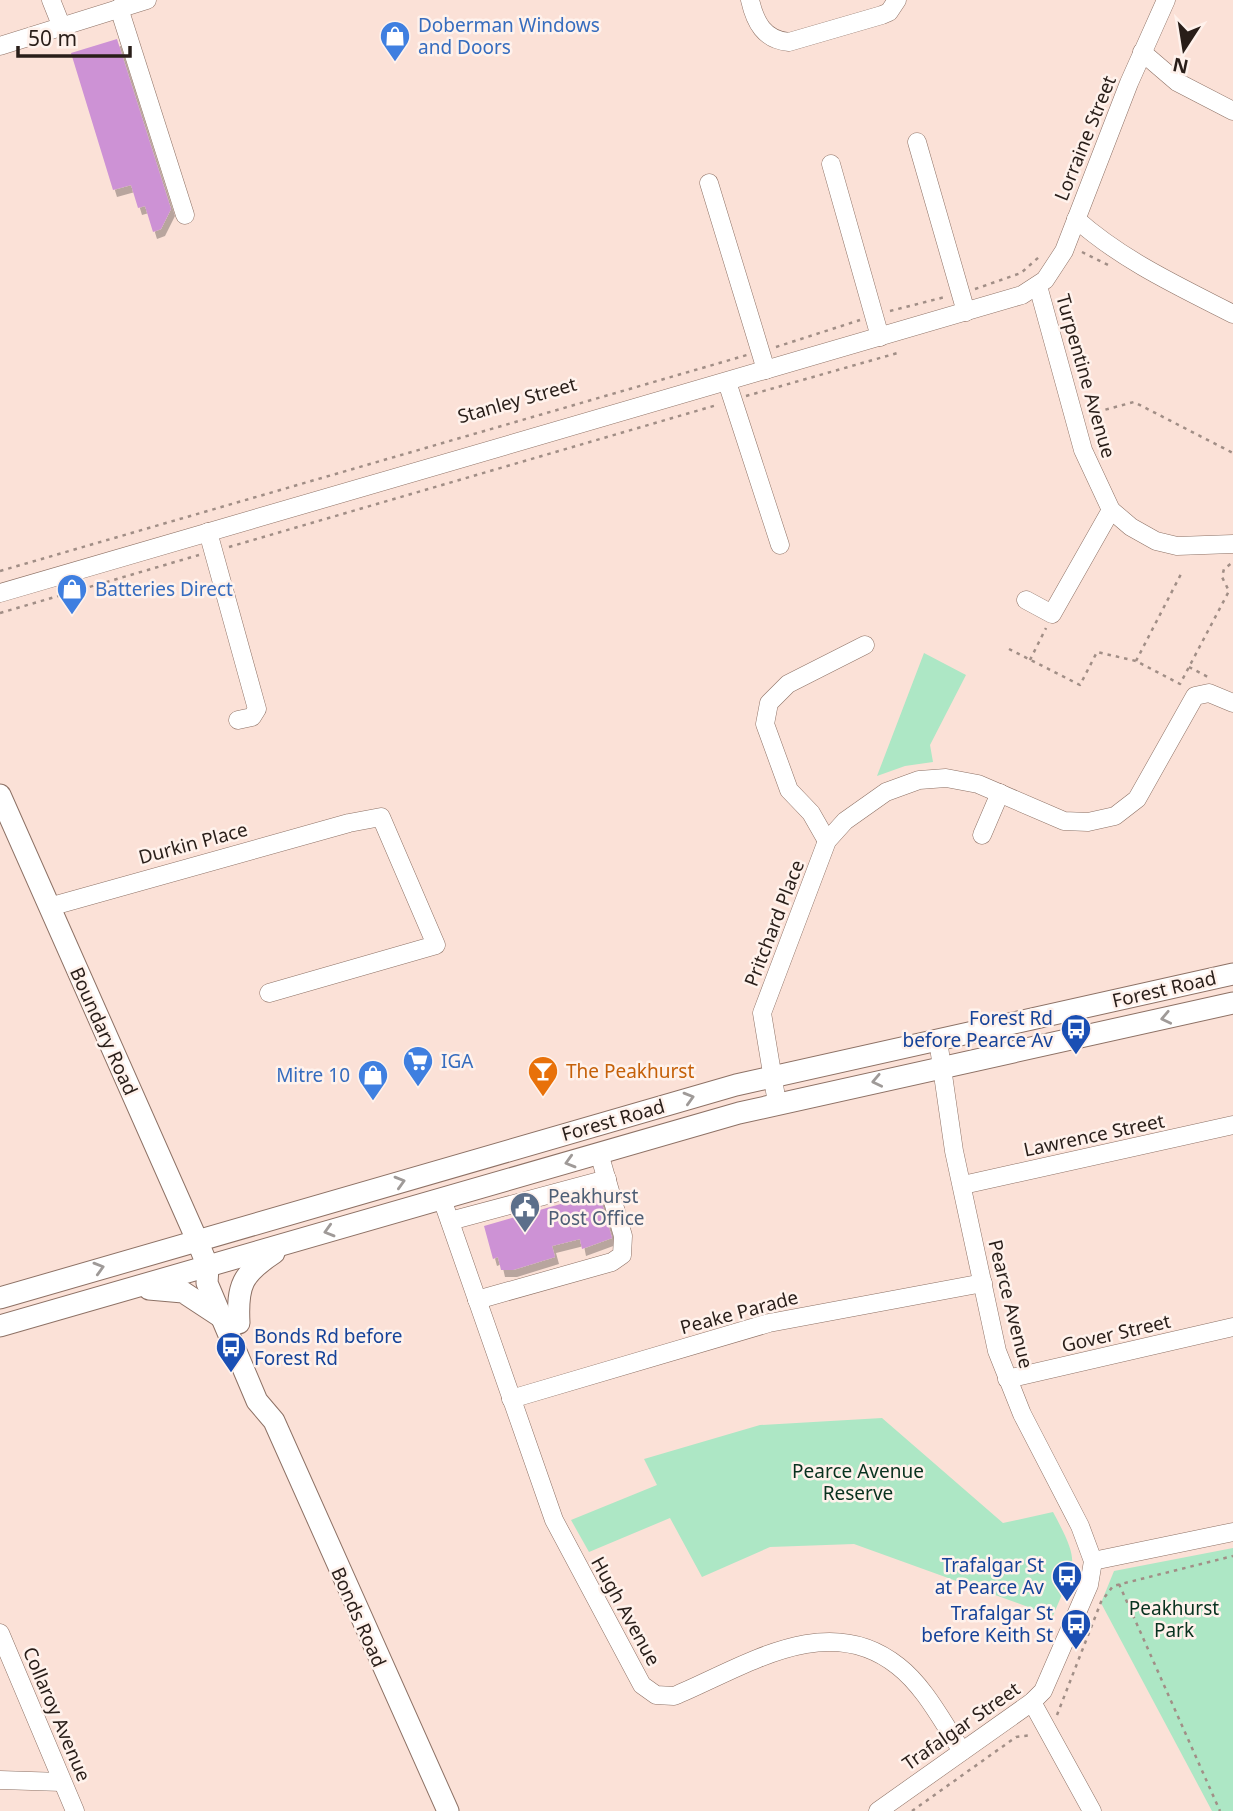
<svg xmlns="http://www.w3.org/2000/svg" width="1233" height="1811" font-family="'Noto Sans',sans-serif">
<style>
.green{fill:#ade7c5}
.building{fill:#cd92d5;filter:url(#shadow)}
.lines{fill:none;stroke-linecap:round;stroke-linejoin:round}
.minor-casing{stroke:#8d7165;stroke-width:19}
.major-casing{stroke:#8d7165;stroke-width:23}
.path{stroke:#a18e86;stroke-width:2.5;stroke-dasharray:3.5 5;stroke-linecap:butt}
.minor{stroke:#fff;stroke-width:18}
.major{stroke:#fff;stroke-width:21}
.oneway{stroke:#9f9a98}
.labels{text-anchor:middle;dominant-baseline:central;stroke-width:5;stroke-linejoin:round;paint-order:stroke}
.shop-label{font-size:19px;fill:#366cbe;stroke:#fff2ec;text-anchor:start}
.street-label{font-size:19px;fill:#291e19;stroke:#fff2ec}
.transit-label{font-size:19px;fill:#164399;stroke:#fff2ec;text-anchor:end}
.food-label{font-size:19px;fill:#c56008;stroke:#fff2ec;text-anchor:start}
.service-label{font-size:19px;fill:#4e5e75;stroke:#fff2ec;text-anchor:start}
.park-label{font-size:19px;fill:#08321f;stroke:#fff2ec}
</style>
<defs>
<filter id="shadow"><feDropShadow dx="4" dy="7" stdDeviation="0" flood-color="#0004"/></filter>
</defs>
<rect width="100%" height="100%" fill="#fbe1d7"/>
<g class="green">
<path d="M924,653L966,675L930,745L933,762L905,766L877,776Z"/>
<path d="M882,1418L1003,1523L1053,1512C1082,1566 1075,1562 1053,1616L854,1544L770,1547L702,1577L670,1518L589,1552L571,1520L657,1485L644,1459L760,1425Z"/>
<path d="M1233,1548V1811H1212L1101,1603L1114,1571Z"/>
</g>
<g class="building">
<path d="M117,39L171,209L161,229L153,232L145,206L138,208L131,185L113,190L71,53Z"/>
<path d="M599,1193L612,1238L582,1249L580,1239L552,1246L555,1257L513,1270H501L498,1257L493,1259L484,1226Z"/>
</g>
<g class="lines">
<g class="minor-casing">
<g id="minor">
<path d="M51,0L61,25"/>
<path d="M750,0C755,22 764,40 789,42L882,15L889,12L897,0"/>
<path d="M119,8L185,215"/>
<path d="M0,46L147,0"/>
<path d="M1142,52L1177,82L1233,111"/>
<path d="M917,142L966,312"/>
<path d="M831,164L880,337"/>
<path d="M709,183L766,370"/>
<path d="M1076,219C1122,260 1178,286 1233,314"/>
<path d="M1038,286L1083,450L1111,510L1131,527L1156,541L1177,546L1233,544"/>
<path d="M727,382L780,545"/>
<path d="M208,532L257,709L252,717L238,720"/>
<path d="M0,593L1022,295L1045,280L1064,251L1129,83L1166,0"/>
<path d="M1026,600L1052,614L1111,510"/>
<path d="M982,835L1000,793"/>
<path d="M827,841L811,813L789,790L765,724L769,703L788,684L865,645"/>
<path d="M49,907L349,823L381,817L436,945L269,993"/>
<path d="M777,1103L762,1013L827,841L845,821L886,792L919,780L946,778L978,784L1064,821L1088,822L1115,816L1137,799L1195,696L1209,693L1233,703"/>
<path d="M963,1185L1233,1125"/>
<path d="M442,1199L554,1520L642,1685L656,1695L674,1696C744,1667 827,1609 898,1666C925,1687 943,1723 962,1751"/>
<path d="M450,1221L607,1179"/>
<path d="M477,1300L612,1262L622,1255L623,1236L599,1153"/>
<path d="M1007,1379L1233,1327"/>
<path d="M511,1399L769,1323L983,1283"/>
<path d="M1093,1561L1233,1532"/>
<path d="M0,1633L75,1811"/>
<path d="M1032,1702L1092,1811"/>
<path d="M0,1780L62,1782"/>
<path d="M878,1811L1032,1702L1043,1691L1089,1585L1093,1561L1080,1526L1022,1414L997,1351L954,1151L938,1040"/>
</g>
</g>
<g class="major-casing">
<g id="major">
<path d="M0,795L197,1240L208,1267L207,1283L257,1401L274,1421L448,1811"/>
<path d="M149,1289L183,1292L221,1317"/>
<path d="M0,1298L736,1085L1233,974"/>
<path d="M239,1323C237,1285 242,1274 274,1253"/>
<path d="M0,1326L739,1113L1233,1003"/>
</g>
</g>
<g class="path">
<path d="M1082,252L1108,265"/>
<path d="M975,289L1021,273L1039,257"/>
<path d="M890,311L945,297"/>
<path d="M776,347L860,320"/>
<path d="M746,396L901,352"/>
<path d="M1089,414L1134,402L1233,453"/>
<path d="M229,547L717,405"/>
<path d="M0,571L747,355"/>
<path d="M0,613L199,555"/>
<path d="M1009,649L1080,685L1097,652L1136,661L1180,684L1229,591L1222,577L1224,569L1233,562"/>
<path d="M1030,660L1046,628"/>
<path d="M1136,661L1181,574"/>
<path d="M1189,667L1208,677"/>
<path d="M1119,1584L1220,1811"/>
<path d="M1057,1715L1101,1602L1113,1586L1233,1556"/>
<path d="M912,1811L1016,1737L1032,1735"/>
</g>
<use href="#minor" class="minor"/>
<use href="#major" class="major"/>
</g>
<defs><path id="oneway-chevron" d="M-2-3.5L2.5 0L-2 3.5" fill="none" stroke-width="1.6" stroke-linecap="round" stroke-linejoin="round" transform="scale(1.75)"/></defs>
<g class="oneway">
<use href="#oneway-chevron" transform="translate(1166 1018) rotate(168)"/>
<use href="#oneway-chevron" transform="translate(877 1081) rotate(168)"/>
<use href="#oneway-chevron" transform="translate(689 1098) rotate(-16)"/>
<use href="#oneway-chevron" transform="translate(570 1162) rotate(164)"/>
<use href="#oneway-chevron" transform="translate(400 1182) rotate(-16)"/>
<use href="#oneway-chevron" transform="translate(329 1231) rotate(164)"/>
<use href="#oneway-chevron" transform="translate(99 1268) rotate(-16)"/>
</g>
<defs>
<g id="shop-pin" transform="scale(1.575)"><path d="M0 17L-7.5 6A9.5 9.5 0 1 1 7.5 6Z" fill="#3f7fe0" stroke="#fff2ec"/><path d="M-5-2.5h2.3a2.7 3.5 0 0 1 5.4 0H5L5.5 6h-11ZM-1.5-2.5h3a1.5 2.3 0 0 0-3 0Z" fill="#fff"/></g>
<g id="bus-pin" transform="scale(1.575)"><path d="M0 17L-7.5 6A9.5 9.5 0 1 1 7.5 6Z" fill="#1a4fb4" stroke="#fff2ec"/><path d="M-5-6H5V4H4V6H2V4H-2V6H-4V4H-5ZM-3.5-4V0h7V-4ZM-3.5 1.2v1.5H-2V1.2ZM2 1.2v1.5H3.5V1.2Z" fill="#fff"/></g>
<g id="supermarket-pin" transform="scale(1.575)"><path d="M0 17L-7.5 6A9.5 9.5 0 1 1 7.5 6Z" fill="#3f7fe0" stroke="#fff2ec"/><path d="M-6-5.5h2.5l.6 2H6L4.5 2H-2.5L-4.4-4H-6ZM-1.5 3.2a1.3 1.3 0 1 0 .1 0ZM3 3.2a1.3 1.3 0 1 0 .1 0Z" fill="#fff"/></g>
<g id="bar-pin" transform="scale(1.575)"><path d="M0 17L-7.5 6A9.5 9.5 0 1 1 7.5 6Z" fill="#e8710a" stroke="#fff2ec"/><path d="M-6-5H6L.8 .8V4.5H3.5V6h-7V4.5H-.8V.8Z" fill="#fff"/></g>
<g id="civic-pin" transform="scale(1.575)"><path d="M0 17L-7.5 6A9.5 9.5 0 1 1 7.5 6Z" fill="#5c6f8a" stroke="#fff2ec"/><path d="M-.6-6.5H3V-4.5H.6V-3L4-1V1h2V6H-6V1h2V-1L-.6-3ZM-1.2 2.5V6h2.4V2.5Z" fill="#fff"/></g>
</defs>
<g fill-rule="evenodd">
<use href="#shop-pin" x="395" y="36"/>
<use href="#shop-pin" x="72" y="589"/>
<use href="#bus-pin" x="1076" y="1029"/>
<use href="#supermarket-pin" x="418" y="1061"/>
<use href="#bar-pin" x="543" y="1071"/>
<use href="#shop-pin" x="373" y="1075"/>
<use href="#civic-pin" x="525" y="1207"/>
<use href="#bus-pin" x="231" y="1347"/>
<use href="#bus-pin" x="1067" y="1576"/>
<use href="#bus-pin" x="1076" y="1624"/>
</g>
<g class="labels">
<g class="shop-label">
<text x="418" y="25">Doberman Windows<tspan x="418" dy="22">and Doors</tspan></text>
<text x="95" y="589">Batteries Direct</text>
<text x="441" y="1061">IGA</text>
<text x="350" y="1075" text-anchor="end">Mitre 10</text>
</g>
<g class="street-label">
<text transform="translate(1085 138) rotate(-68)">Lorraine Street</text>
<text transform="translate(1086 376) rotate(74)">Turpentine Avenue</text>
<text transform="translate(517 400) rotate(-16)">Stanley Street</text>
<text transform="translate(193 843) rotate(-15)">Durkin Place</text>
<text transform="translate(774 923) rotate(-69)">Pritchard Place</text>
<text transform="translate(1164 989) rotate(-13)">Forest Road</text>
<text transform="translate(104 1031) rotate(66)">Boundary Road</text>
<text transform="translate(613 1120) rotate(-16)">Forest Road</text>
<text transform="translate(1094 1135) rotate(-12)">Lawrence Street</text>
<text transform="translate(1011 1304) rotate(76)">Pearce Avenue</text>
<text transform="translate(739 1312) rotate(-15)">Peake Parade</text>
<text transform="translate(1116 1333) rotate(-13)">Gover Street</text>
<text transform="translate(626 1611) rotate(61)">Hugh Avenue</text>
<text transform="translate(359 1617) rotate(66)">Bonds Road</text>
<text transform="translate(57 1714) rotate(67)">Collaroy Avenue</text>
<text transform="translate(961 1726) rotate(-35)">Trafalgar Street</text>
</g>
<g class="transit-label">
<text x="1053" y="1018">Forest Rd<tspan x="1053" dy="22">before Pearce Av</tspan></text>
<text x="254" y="1336" text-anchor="start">Bonds Rd before<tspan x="254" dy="22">Forest Rd</tspan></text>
<text x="1044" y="1565">Trafalgar St<tspan x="1044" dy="22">at Pearce Av</tspan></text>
<text x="1053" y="1613">Trafalgar St<tspan x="1053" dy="22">before Keith St</tspan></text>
</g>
<g class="food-label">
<text x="566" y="1071">The Peakhurst</text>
</g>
<g class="service-label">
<text x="548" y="1196">Peakhurst<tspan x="548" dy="22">Post Office</tspan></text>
</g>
<g class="park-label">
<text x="858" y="1471">Pearce Avenue<tspan x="858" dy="22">Reserve</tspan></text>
<text x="1174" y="1608">Peakhurst<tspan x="1174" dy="22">Park</tspan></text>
</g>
</g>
<g transform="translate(1184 49) rotate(192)" stroke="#fff2ec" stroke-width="5" paint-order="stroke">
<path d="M0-5L12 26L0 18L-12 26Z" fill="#291e19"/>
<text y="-10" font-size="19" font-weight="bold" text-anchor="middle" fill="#291e19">N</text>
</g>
<path d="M18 46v10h112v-10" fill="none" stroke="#291e19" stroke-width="3.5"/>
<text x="28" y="46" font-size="21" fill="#291e19" stroke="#fff2ec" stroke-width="5" paint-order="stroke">50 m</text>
</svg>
